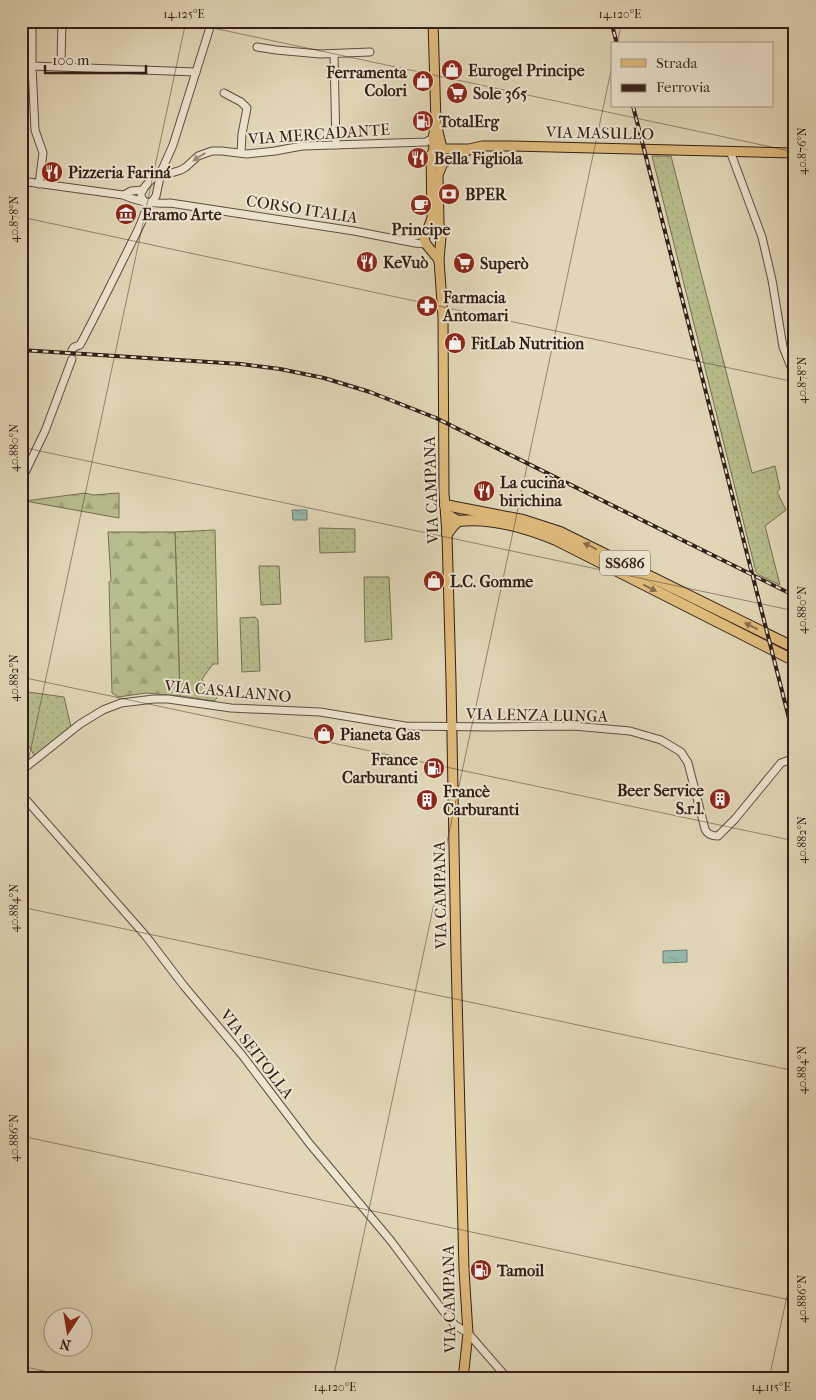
<svg xmlns="http://www.w3.org/2000/svg" width="816" height="1400" font-family="'IM FELL French Canon',serif">
<style>
.grass{fill:url(#grass-dots);stroke:#756e52}
.forest{fill:url(#forest-firs);stroke:#756e52}
.water{fill:url(#water-ripples);stroke:#6d7c73}
.lines{fill:none;stroke-linecap:round;stroke-linejoin:round}
.minor-casing{stroke:#5e4d40;stroke-width:9}
.major-casing{stroke:#331f18;stroke-width:11}
.highway-casing{stroke:#331f18;stroke-width:12}
.minor{stroke:#ece5d0;stroke-width:7}
.major{stroke:#e0bc7c;stroke-width:9}
.highway{stroke:#e0bc7c;stroke-width:10}
.rail-casing{stroke:#331f18;stroke-width:4}
.rail{stroke:#ece5d0;stroke-width:2;stroke-dasharray:5.5;stroke-linecap:butt}
.oneway{fill:#998c7d}
.oneway2{fill:#8a6e4a}
.ticks{fill:none;stroke:#331f18;stroke-width:1;stroke-opacity:0.45}
.labels{text-anchor:middle;dominant-baseline:central;stroke-width:4;stroke-linejoin:round;paint-order:stroke}
.shield{fill:#ece5d0;stroke:#6a5a4f;stroke-width:1}
.shield-label{font-size:15px;font-weight:bold;fill:#331f18}
.poi-label{font-size:16px;font-weight:bold;fill:#331f18;stroke:#ece5d0;text-anchor:start}
.street-label{font-size:16px;fill:#331f18;stroke:#ece5d0}
.neatline{fill:none;stroke:#331f18;stroke-width:2}
.ticks-label{font-size:12px;text-anchor:middle;fill:#331f18}
</style>
<defs>
<pattern id="grass-dots" width="8" height="8" patternUnits="userSpaceOnUse" patternTransform="scale(1.25)"><rect width="8" height="8" fill="#b7bd8c"/><path d="M2 2h.1M6 6h.1" fill="none" stroke="#9ea278" stroke-width="1.8" stroke-linecap="round"/></pattern>
<pattern id="forest-firs" width="22" height="20" patternUnits="userSpaceOnUse" patternTransform="scale(1.25)"><rect width="22" height="20" fill="#b7bd8c"/><path d="M5 1l3.5 6h-7zM16 11l3.5 6h-7z" fill="#9ea278"/></pattern>
<pattern id="water-ripples" width="26" height="14" patternUnits="userSpaceOnUse" patternTransform="scale(1.25)"><rect width="26" height="14" fill="#94baaf"/><path d="M2 4q2-2 4 0t4 0M15 11q2-2 4 0t4 0" fill="none" stroke="#809f96"/></pattern>
</defs>
<rect width="100%" height="100%" fill="#e1d7b7"/>
<filter id="stains"><feTurbulence type="fractalNoise" baseFrequency=".004" numOctaves="4"/><feColorMatrix values="0 0 0 0 .2 0 0 0 0 .09 0 0 0 0 .02 0 0 0 .5 -.17"/></filter>
<radialGradient id="worn" r=".72"><stop offset=".6" stop-color="#630" stop-opacity="0"/><stop offset="1" stop-color="#630" stop-opacity=".3"/></radialGradient>
<g class="grass">
<path d="M652,156H671L752,473L775,466L780,489L777,492L786,510L765,526L780,585L759,575L756,572Z"/>
<path d="M319,528L355,529V552L320,553Z"/>
<path d="M215,530L218,664H213L202,679L208,690H217V698L214,701L180,696L175,532Z"/>
<path d="M259,566H279L281,604L261,605Z"/>
<path d="M364,577H389L392,639L365,642Z"/>
<path d="M255,617L258,620L260,671L242,672L240,618Z"/>
<path d="M21,691L64,697L71,727L35,757L29,746L21,749Z"/>
</g>
<g class="forest">
<path d="M85,493L93,495L119,493V518L25,501Z"/>
<path d="M108,532H175L180,696L146,693L118,697L112,693L109,582L111,581Z"/>
</g>
<g class="water">
<path d="M292,510H307V520H293Z"/>
<path d="M687,950V962L663,963V951Z"/>
</g>
<g class="lines">
<g class="minor-casing">
<g id="minor">
<path d="M32,21V66L35,130L43,153L39,184"/>
<path d="M257,47L276,50L320,54L370,52"/>
<path d="M334,54L336,145"/>
<path d="M61,61L62,21"/>
<path d="M32,66L196,72"/>
<path d="M224,93L241,102L247,108L242,134L241,153"/>
<path d="M730,151L762,237L772,280L783,347L795,377"/>
<path d="M161,172L168,174L181,170L186,167L198,156L212,151H222L247,154L275,151L302,146L426,142L433,138"/>
<path d="M21,181L123,195C138,202 154,204 170,203L354,231L415,243L426,244"/>
<path d="M124,195L131,191L143,190"/>
<path d="M144,201C142,199 141,198 141,194C142,188 155,175 161,172"/>
<path d="M152,202L156,196L161,172L173,145L212,21"/>
<path d="M401,240L426,233"/>
<path d="M72,350L74,347L80,345C97,313 112,282 128,250C135,235 145,219 147,203"/>
<path d="M21,481L45,431L72,359"/>
<path d="M21,771L80,724L103,710L121,703L154,699H168L231,708L320,712L405,726L492,727L573,726L630,731L661,740L681,752L688,763L705,829C707,834 712,836 718,836L735,819L781,763L792,759"/>
<path d="M21,794L145,935L184,986L242,1055L309,1143L391,1241L444,1312L455,1325L468,1333L508,1379"/>
</g>
</g>
<g class="major-casing">
<g id="major">
<path d="M433,21L436,123L442,148"/>
<path d="M436,123L433,138L434,149L431,156L432,218L424,239L426,244L439,260"/>
<path d="M445,149H469L482,146H512L795,153"/>
<path d="M443,163L438,175L439,223L441,237L439,260L443,317L444,493L447,534L451,681L456,956L464,1270L468,1333L463,1379"/>
<path d="M438,164L443,163L467,151"/>
</g>
</g>
<g class="highway-casing">
<g id="highway">
<path d="M445,505L523,520L560,532L795,648"/>
<path d="M446,514L458,521"/>
<path d="M458,521C490,517 527,528 556,540L795,661"/>
<path d="M447,534L453,526L458,521"/>
</g>
</g>
<use href="#minor" class="minor"/>
<use href="#major" class="major"/>
<use href="#highway" class="highway"/>
<g class="rail-casing">
<g id="rail">
<path d="M611,21L617,44"/>
<path d="M633,106L795,742"/>
<path d="M21,350L241,364L280,369L324,378L370,392L436,418L795,596"/>
</g>
</g>
<use href="#rail" class="rail"/>
</g>
<defs><path id="oneway-solid" d="M-6-.8H1V-3.2L6.5 0L1 3.2V.8H-6Z" transform="scale(1.25)"/></defs>
<use class="oneway" href="#oneway-solid" transform="translate(199 157) rotate(147)"/>
<g class="oneway2">
<use href="#oneway-solid" transform="translate(590 546) rotate(-154)"/>
<use href="#oneway-solid" transform="translate(650 588) rotate(27)"/>
<use href="#oneway-solid" transform="translate(751 626) rotate(-154)"/>
</g>
<path class="ticks" d="M180,21L795,152M617,44L622,21M21,217L795,382M21,447L795,611M21,677L795,841M21,795L186,21M21,907L795,1071M21,1136L795,1301M21,1366L80,1379M333,1379L612,66M769,1379L795,1259"/>
<defs>
<g id="shop-disc" transform="scale(1.125)"><circle r="9.5" fill="#8f2418" stroke="#ece5d0"/><path d="M-5-2.5h2.3a2.7 3.5 0 0 1 5.4 0H5L5.5 6h-11ZM-1.5-2.5h3a1.5 2.3 0 0 0-3 0Z" fill="#fff"/></g>
<g id="supermarket-disc" transform="scale(1.125)"><circle r="9.5" fill="#8f2418" stroke="#ece5d0"/><path d="M-6-5.5h2.5l.6 2H6L4.5 2H-2.5L-4.4-4H-6ZM-1.5 3.2a1.3 1.3 0 1 0 .1 0ZM3 3.2a1.3 1.3 0 1 0 .1 0Z" fill="#fff"/></g>
<g id="fuel-disc" transform="scale(1.125)"><circle r="9.5" fill="#8f2418" stroke="#ece5d0"/><path d="M-5.5-6h7V0h2V4h1.3V-2.5L3-4.5l.8-.8L6-3V5H2.5V1h-1V6h-7ZM-4.2-4.7v3.2H.2V-4.7Z" fill="#fff"/></g>
<g id="restaurant-disc" transform="scale(1.125)"><circle r="9.5" fill="#8f2418" stroke="#ece5d0"/><path d="M-5-6h1v4h1v-4h1v4h1v-4h1v5L-1.5 .5V6h-2V.5L-5-1ZM5-6V6H3V1.5H1.5Q1.5-4 5-6Z" fill="#fff"/></g>
<g id="bank-disc" transform="scale(1.125)"><circle r="9.5" fill="#8f2418" stroke="#ece5d0"/><path d="M-6-4H6V4H-6ZM0-2.3a2.3 2.3 0 1 0 0 4.6a2.3 2.3 0 1 0 0-4.6Z" fill="#fff"/></g>
<g id="cafe-disc" transform="scale(1.125)"><circle r="9.5" fill="#8f2418" stroke="#ece5d0"/><path d="M-5.5-4.5H6V0H3Q3 3.5 0 3.5H-2.5Q-5.5 3.5-5.5 0ZM3-3.2v2h1.7v-2ZM-6 4.5H4V6H-6Z" fill="#fff"/></g>
<g id="museum-disc" transform="scale(1.125)"><circle r="9.5" fill="#8f2418" stroke="#ece5d0"/><path d="M0-6L6-3V-2H-6V-3ZM-5-1h2V3h-2ZM-1-1h2V3h-2ZM3-1h2V3H3ZM-6 4H6V6H-6Z" fill="#fff"/></g>
<g id="pharmacy-disc" transform="scale(1.125)"><circle r="9.5" fill="#8f2418" stroke="#ece5d0"/><path d="M-2-6h4v4h4v4h-4v4h-4v-4h-4v-4h4Z" fill="#fff"/></g>
<g id="building-disc" transform="scale(1.125)"><circle r="9.5" fill="#8f2418" stroke="#ece5d0"/><path d="M-4-6H4V6H1V3H-1V6H-4ZM-2.5-4.3h1.7v1.8h-1.7ZM.8-4.3h1.7v1.8H.8ZM-2.5-1h1.7V.8h-1.7ZM.8-1h1.7V.8H.8Z" fill="#fff"/></g>
</defs>
<g fill-rule="evenodd">
<use href="#shop-disc" x="452" y="70"/>
<use href="#shop-disc" x="423" y="81"/>
<use href="#supermarket-disc" x="457" y="93"/>
<use href="#fuel-disc" x="423" y="121"/>
<use href="#restaurant-disc" x="418" y="158"/>
<use href="#restaurant-disc" x="52" y="172"/>
<use href="#bank-disc" x="449" y="194"/>
<use href="#cafe-disc" x="421" y="205"/>
<use href="#museum-disc" x="126" y="214"/>
<use href="#restaurant-disc" x="367" y="262"/>
<use href="#supermarket-disc" x="464" y="263"/>
<use href="#pharmacy-disc" x="427" y="306"/>
<use href="#shop-disc" x="455" y="343"/>
<use href="#restaurant-disc" x="484" y="491"/>
<use href="#shop-disc" x="434" y="581"/>
<use href="#shop-disc" x="324" y="734"/>
<use href="#fuel-disc" x="434" y="768"/>
<use href="#building-disc" x="720" y="799"/>
<use href="#building-disc" x="427" y="800"/>
<use href="#fuel-disc" x="481" y="1270"/>
</g>
<g class="labels">
<rect class="shield" x="600" y="550.5" width="50" height="25" rx="4"/>
<g class="shield-label">
<text x="625" y="563">SS686</text>
</g>
<g class="poi-label">
<text x="468" y="70">Eurogel Principe</text>
<text x="407" y="72" text-anchor="end">Ferramenta<tspan x="407" dy="18">Colori</tspan></text>
<text x="473" y="93">Sole 365</text>
<text x="439" y="121">TotalErg</text>
<text x="434" y="158">Bella Figliola</text>
<text x="68" y="172">Pizzeria Fariná</text>
<text x="465" y="194">BPER</text>
<text x="142" y="214">Eramo Arte</text>
<text x="421" y="229" text-anchor="middle">Principe</text>
<text x="383" y="262">KeVuò</text>
<text x="480" y="263">Superò</text>
<text x="443" y="297">Farmacia<tspan x="443" dy="18">Antomari</tspan></text>
<text x="471" y="343">FitLab Nutrition</text>
<text x="500" y="482">La cucina<tspan x="500" dy="18">birichina</tspan></text>
<text x="450" y="581">L.C. Gomme</text>
<text x="340" y="734">Pianeta Gas</text>
<text x="418" y="759" text-anchor="end">France<tspan x="418" dy="18">Carburanti</tspan></text>
<text x="704" y="790" text-anchor="end">Beer Service<tspan x="704" dy="18">S.r.l.</tspan></text>
<text x="443" y="791">Francè<tspan x="443" dy="18">Carburanti</tspan></text>
<text x="497" y="1270">Tamoil</text>
</g>
<g class="street-label">
<text transform="translate(600 133) rotate(1)">VIA MASULLO</text>
<text transform="translate(319 134) rotate(-4)">VIA MERCADANTE</text>
<text transform="translate(302 209) rotate(9)">CORSO ITALIA</text>
<text transform="translate(431 490) rotate(-92)">VIA CAMPANA</text>
<text transform="translate(228 691) rotate(5)">VIA CASALANNO</text>
<text transform="translate(537 715) rotate(1)">VIA LENZA LUNGA</text>
<text transform="translate(440 895) rotate(-91)">VIA CAMPANA</text>
<text transform="translate(257 1054) rotate(52)">VIA SEITOLLA</text>
<text transform="translate(449 1299) rotate(-91)">VIA CAMPANA</text>
</g>
</g>
<rect width="816" height="1400" fill="none" stroke="#e1d7b7" stroke-width="55"/>
<rect x="611" y="42" width="162" height="65" fill="#ece5d0" stroke="#a29686"/>
<rect x="621" y="59" width="25" height="8" fill="#e0bc7c" stroke="#a29686"/>
<text x="656" y="68" font-size="15" fill="#331f18">Strada</text>
<rect x="621" y="84" width="25" height="8" fill="#331f18" stroke="#a29686"/>
<text x="656" y="92" font-size="15" fill="#331f18">Ferrovia</text>
<g transform="translate(68 1332) rotate(192)"><circle r="24" fill="#ece5d0" stroke="#a29686"/>
<path d="M0-4L9 19L0 12L-9 19Z" fill="#8f2418"/>
<text y="-8" font-size="14" font-weight="bold" text-anchor="middle" fill="#331f18">N</text>
</g>
<path d="M45 65v8h101v-8" fill="none" stroke="#331f18" stroke-width="2.5"/>
<text x="52" y="65" font-size="15" fill="#331f18" stroke="#ece5d0" stroke-width="4" paint-order="stroke">100 m</text>
<rect x="28" y="28" width="760" height="1344" class="neatline"/>
<g class="ticks-label">
<text x="184" y="18">14.125°E</text>
<text x="620" y="18">14.120°E</text>
<text transform="translate(802 151) rotate(-90)" y="4">40.876°N</text>
<text transform="translate(14 219) rotate(-90)" y="4">40.878°N</text>
<text transform="translate(802 380) rotate(-90)" y="4">40.878°N</text>
<text transform="translate(14 448) rotate(-90)" y="4">40.880°N</text>
<text transform="translate(802 610) rotate(-90)" y="4">40.880°N</text>
<text transform="translate(14 678) rotate(-90)" y="4">40.882°N</text>
<text transform="translate(802 840) rotate(-90)" y="4">40.882°N</text>
<text transform="translate(14 908) rotate(-90)" y="4">40.884°N</text>
<text transform="translate(802 1070) rotate(-90)" y="4">40.884°N</text>
<text transform="translate(14 1138) rotate(-90)" y="4">40.886°N</text>
<text transform="translate(802 1299) rotate(-90)" y="4">40.886°N</text>
<text x="335" y="1391">14.120°E</text>
<text x="771" y="1391">14.115°E</text>
</g>
<rect width="100%" height="100%" filter="url(#stains)"/>
<rect width="100%" height="100%" fill="url(#worn)"/>
</svg>
